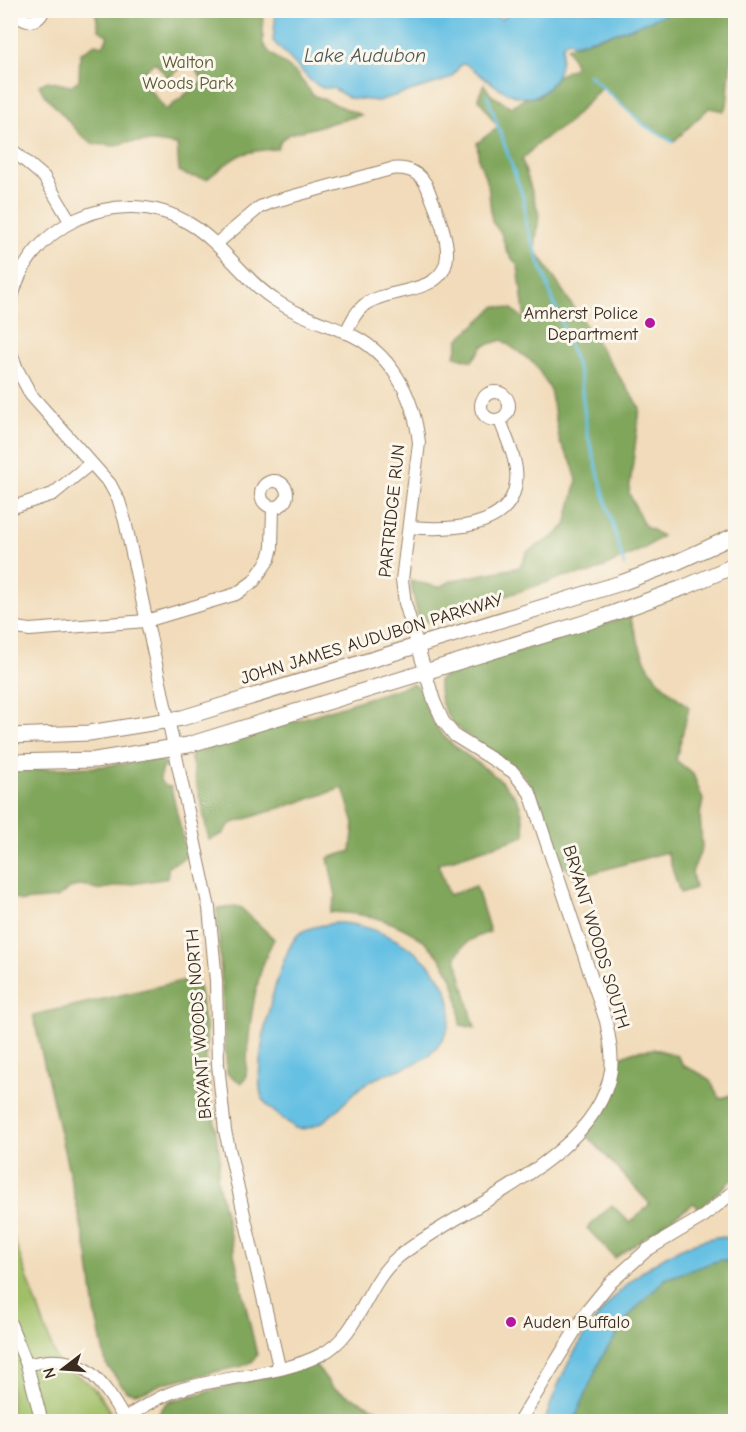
<svg xmlns="http://www.w3.org/2000/svg" width="746" height="1432" font-family="'Comic Neue',sans-serif">
<style>
.green{fill:#a0bf67;stroke:#6e7442;stroke-width:1.5}
.forest{fill:#80a65c;stroke:#5e683d;stroke-width:1.5;fill-rule:evenodd}
.water{fill:#65c0e3;stroke:#507580;stroke-width:1.5}
.lines{fill:none;stroke-linecap:round;stroke-linejoin:round}
.stream{stroke:#65c0e3;stroke-width:3}
.minor-casing{stroke:#96826c;stroke-width:14}
.major-casing{stroke:#96826c;stroke-width:17}
.minor{stroke:#fff;stroke-width:12}
.major{stroke:#fff;stroke-width:15}
.poi-dot{fill:#b5179e;stroke:#fbf7ec;stroke-width:2}
.labels{text-anchor:middle;dominant-baseline:central;stroke-width:6;stroke-linejoin:round;paint-order:stroke}
.park-label{font-size:18px;fill:#595734;stroke:#fbf7ec}
.poi-label{font-size:18px;fill:#3b2a1e;stroke:#fbf7ec;text-anchor:end}
.street-label{font-size:18px;fill:#3b2a1e;stroke:#fbf7ec}
.water-label{font-size:20px;font-style:italic;fill:#485759;stroke:#fbf7ec}
</style>
<rect width="100%" height="100%" fill="#fbf7ec"/>
<filter id="ink" filterUnits="userSpaceOnUse"><feTurbulence type="fractalNoise" baseFrequency=".0167" numOctaves="2"/><feDisplacementMap in="SourceGraphic" scale="12" xChannelSelector="R" yChannelSelector="G"/><feConvolveMatrix kernelMatrix="1 2 1 2 8 2 1 2 1" color-interpolation-filters="sRGB"/></filter>
<filter id="wash" filterUnits="userSpaceOnUse"><feTurbulence type="fractalNoise" baseFrequency=".008" numOctaves="4" result="noise"/><feDisplacementMap in="SourceGraphic" scale="24" xChannelSelector="R" yChannelSelector="G"/><feGaussianBlur stdDeviation="1.35" result="paint"/><feColorMatrix in="noise" values="0 0 0 0 0 0 0 0 0 0 0 0 0 0 0 0 0 1.4 0 .05"/><feComposite in="paint" operator="in"/></filter>
<g filter="url(#wash)">
<rect width="100%" height="100%" fill="#f1dbba"/>
<path class="green" d="M10,1228L60,1370C90,1375 102,1397 115,1421H11Z"/>
<g class="forest">
<path d="M95,11H263V44L270,53L296,73L313,95L361,115L290,134L281,140L277,149C237,151 237,156 207,179L188,176L179,171L177,145L155,142H127L116,146L94,144L81,135L44,94L39,85L48,81L70,86L79,80L80,54L95,44L103,46L108,36L99,30ZM189,61L203,80L166,110L139,76L155,62L168,78Z"/>
<path d="M672,11H735L727,107L724,111L709,108L673,142L644,125L602,87L568,123L538,143L522,160L539,214L535,249L640,408L629,493L644,525L662,536L645,548L591,573L566,576L427,622L418,616L410,581L440,587L453,580L520,567L527,552L553,537L566,525L577,480L571,461L560,443L550,389L535,364L502,340L483,346L472,361L455,356L459,339L496,306L512,309L525,320L518,266L507,252L501,233L492,222L488,184L479,161L477,143L498,127L478,98L484,84L491,95L511,107L526,98L540,96L557,76L576,67L567,47L631,28Z"/>
<path d="M630,616C645,665 647,675 689,707L676,760L693,774L703,800L700,815L702,848L692,872L695,888L680,893L667,852L575,878C571,872 564,867 560,861C544,836 548,802 524,776C495,743 436,737 439,680L448,673Z"/>
<path d="M412,684L421,688C421,697 425,704 429,714C447,755 494,763 517,800C523,809 524,825 525,836L438,864L449,895L476,886L490,932C474,937 463,942 456,957L475,1028L460,1025C461,946 400,914 330,912L336,896L328,858L351,851L354,823L343,788L230,824L223,834L209,840L190,754Z"/>
<path d="M158,760L169,764L161,770L160,781L165,786L171,787L186,852L184,859L168,866V878L96,890L83,885L70,888L57,898L21,901L11,897L10,770L93,767Z"/>
<path d="M240,907L274,939C253,978 248,1034 246,1078L241,1083L227,1073L217,908Z"/>
<path d="M190,979L195,980C205,993 198,1011 206,1026V1062L220,1159L217,1178L257,1355L252,1362L243,1366L163,1383L147,1391L134,1393L126,1391L106,1364L95,1312L88,1255L33,1015Z"/>
<path d="M656,1049L677,1056L684,1066L701,1074L711,1082L720,1099L735,1093V1177L699,1209L694,1203L615,1258L587,1228L612,1205L630,1223L650,1204L584,1132C604,1110 616,1088 618,1058L635,1051Z"/>
<path d="M720,1260L735,1262V1421L574,1422C591,1371 619,1313 663,1281C678,1270 703,1266 720,1260Z"/>
<path d="M315,1364L333,1388L400,1421L150,1422L168,1402Z"/>
</g>
<g class="water">
<path d="M476,10L502,19L513,10L674,11L631,28L578,43L573,44L568,40L563,45C561,54 561,69 556,77C530,121 494,84 466,64H461L452,77L443,81L378,101L349,98L333,88H322L311,81L273,41L276,11Z"/>
<path d="M334,923C390,921 485,984 438,1046C420,1070 385,1069 362,1086C343,1101 322,1134 295,1128C285,1119 267,1109 262,1097C251,1068 277,961 296,937C304,927 322,926 334,923Z"/>
<path d="M716,1237L735,1238V1262L720,1260L665,1279L648,1296L630,1315L601,1358L574,1421H545C570,1340 628,1256 716,1237Z"/>
</g>
<g class="lines">
<g class="stream">
<path d="M589,75L644,125L673,142"/>
<path d="M487,95L524,200L526,225L580,375L587,433L624,565"/>
<path d="M10,723H11"/>
</g>
</g>
</g>
<g filter="url(#ink)">
<g class="lines">
<g class="minor-casing">
<g id="minor">
<path d="M15,10C22,24 37,25 44,10"/>
<path d="M10,148L44,177L70,221"/>
<path d="M216,244L260,207L272,202L391,169C408,167 422,173 428,189C435,208 448,235 447,255C446,297 387,286 363,306C355,313 350,323 346,333"/>
<path d="M10,310C20,226 119,180 190,224C223,244 243,279 275,300C297,315 320,322 345,332C391,351 414,396 419,443L402,580L405,603L434,701L443,721L455,736L513,772L530,793L606,1021C609,1038 613,1053 611,1070C598,1159 459,1207 397,1258C366,1284 360,1334 322,1354C277,1378 216,1375 168,1394C153,1400 139,1410 124,1418"/>
<path d="M10,350L17,369L31,395L110,484L119,501L125,521L209,908L216,981L218,1064L225,1131L279,1367"/>
<circle cx="495" cy="406" r="14"/>
<circle cx="274" cy="494" r="13"/>
<path d="M10,508L53,494L91,463"/>
<path d="M409,527C444,530 511,531 516,482C519,463 506,438 500,420"/>
<path d="M10,627L30,630L146,621L236,594L254,581L269,559L272,547L273,508"/>
<path d="M10,1323L27,1365L42,1422"/>
<path d="M27,1365C82,1349 101,1378 126,1422"/>
<path d="M519,1422L587,1311L609,1284L647,1250L704,1216L736,1190"/>
</g>
</g>
<g class="major-casing">
<g id="major">
<path d="M10,736L89,733L182,718L621,583L677,562L736,535"/>
<path d="M10,762L95,760L188,745L600,618L685,587L736,565"/>
</g>
</g>
<use href="#minor" class="minor"/>
<use href="#major" class="major"/>
</g>
</g>
<g class="poi-dot">
<circle cx="650" cy="323" r="6"/>
<circle cx="511" cy="1322" r="6"/>
</g>
<g class="labels">
<g class="park-label">
<text x="188" y="62">Walton<tspan x="188" dy="21">Woods Park</tspan></text>
</g>
<g class="poi-label">
<text x="638" y="313">Amherst Police<tspan x="638" dy="21">Department</tspan></text>
<text x="523" y="1322" text-anchor="start">Auden Buffalo</text>
</g>
<g class="street-label">
<text transform="translate(392 511) rotate(-84)">PARTRIDGE RUN</text>
<text transform="translate(372 639) rotate(-17)">JOHN JAMES AUDUBON PARKWAY</text>
<text transform="translate(596 937) rotate(73)">BRYANT WOODS SOUTH</text>
<text transform="translate(199 1024) rotate(-94)">BRYANT WOODS NORTH</text>
</g>
<g class="water-label">
<text x="365" y="55">Lake Audubon</text>
</g>
</g>
<rect width="746" height="1432" fill="none" stroke="#fbf7ec" stroke-width="36"/>
<g transform="translate(63 1369) rotate(253)" stroke="#fbf7ec" stroke-width="4.5" paint-order="stroke">
<path d="M0-4.5L10 22L0 15L-10 22Z" fill="#3b2a1e"/>
<text y="-9" font-size="16" font-weight="bold" text-anchor="middle" fill="#3b2a1e">N</text>
</g>
</svg>
